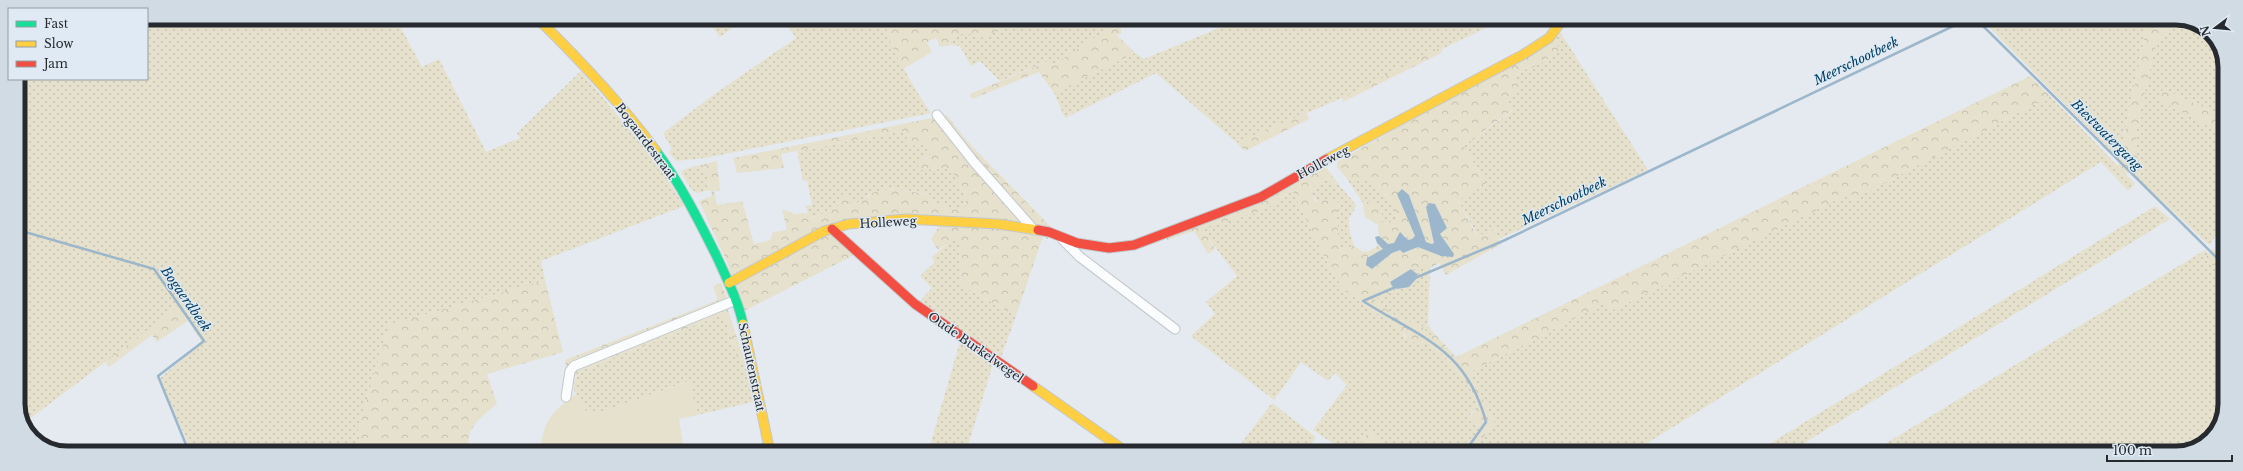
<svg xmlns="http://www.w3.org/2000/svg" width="2243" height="471" font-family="'Libre Baskerville',serif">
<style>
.grass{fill:url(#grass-dots)}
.forest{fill:url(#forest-crowns)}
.garden{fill:#e6e1cd}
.water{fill:#9cb6cb}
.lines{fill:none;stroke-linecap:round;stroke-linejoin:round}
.stream{stroke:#9cb6cb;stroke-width:2.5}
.street-casing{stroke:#c3c8cc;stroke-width:11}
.fast-casing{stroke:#c3c8cc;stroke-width:11}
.slow-casing{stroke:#c3c8cc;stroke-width:11}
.jam-casing{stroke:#c3c8cc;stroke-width:11}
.street{stroke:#fbfcfd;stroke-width:9}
.fast{stroke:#16e098;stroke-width:9}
.slow{stroke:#ffcf43;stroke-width:9}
.jam{stroke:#f24e42;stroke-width:9}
.labels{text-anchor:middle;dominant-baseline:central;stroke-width:3;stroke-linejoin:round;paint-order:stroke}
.street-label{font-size:12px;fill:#262a2e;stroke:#dfeaf4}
.water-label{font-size:13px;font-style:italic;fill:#013f65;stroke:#dfeaf4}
.rim{fill:none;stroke:#262a2e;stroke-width:5}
</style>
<defs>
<pattern id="grass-dots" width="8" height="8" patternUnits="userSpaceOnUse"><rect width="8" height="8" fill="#e6e1cd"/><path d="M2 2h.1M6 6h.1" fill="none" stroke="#c5c1b0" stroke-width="1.8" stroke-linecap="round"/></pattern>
<pattern id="forest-crowns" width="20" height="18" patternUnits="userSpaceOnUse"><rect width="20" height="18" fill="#e6e1cd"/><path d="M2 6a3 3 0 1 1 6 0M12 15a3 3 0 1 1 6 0" fill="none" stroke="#c5c1b0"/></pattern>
</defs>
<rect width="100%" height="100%" fill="#e4eaef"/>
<g class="grass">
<path d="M147,18H350L401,28L422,67L439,59L486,152L520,138L517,133L581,71L659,166L684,206L541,261L545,280L389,325L358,428L361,452H192L159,379L202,343L180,306L24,423L18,410V79H147Z"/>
<path d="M705,18H745L720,37Z"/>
<path d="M782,18H883C894,53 910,83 931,113L705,158L676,161L669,152L672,149L663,133L712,96L796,38Z"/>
<path d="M1021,18H1100L1105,31L1053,65L1048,61L1000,81L980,61L971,66L960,46L952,45L955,34H973L980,37L1004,29H1014L1022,21Z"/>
<path d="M1241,19H1504L1342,98L1237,143L1156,73L1065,118L1054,93L1135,53L1144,59Z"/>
<path d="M1981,19H2157L2155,29L2146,31L2119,159Z"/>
<path d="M2190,21L2211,33L2225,61V117L2163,89L2159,99L2224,135V224L2209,245L2131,172L2138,170L2136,132L2154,51L2162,37L2169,33L2167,27Z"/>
<path d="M1560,32L1648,170L1499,239L1495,229L1478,236L1458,200L1486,184L1464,146L1512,111L1506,99L1514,77L1529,67L1530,69L1561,51L1554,39Z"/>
<path d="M2050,96L2135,184L2128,191L2101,162L1631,453H1469L1495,424L1470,372L1607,302L1611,311L1850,193L1852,200Z"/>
<path d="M904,131L905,135L915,146L923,144L929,147L930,156L924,158L932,170L946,168L951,169L965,196L966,207L955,210L935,202L931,195C911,191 889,185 870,194C863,197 857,206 849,207L851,197L840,198L838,208L810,218L806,206L812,205L807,181H803L797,151Z"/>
<path d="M704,164L710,190L697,193L691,189L681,172L685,169Z"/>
<path d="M1324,177L1334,184L1337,182C1342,190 1353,199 1356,206L1349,219V229L1354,246L1339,250L1337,216L1339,202C1322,201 1316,207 1311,189Z"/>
<path d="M1347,179H1368C1378,187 1401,207 1397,221L1384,224L1381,220L1382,212L1374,201L1363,203Z"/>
<path d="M1292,190L1331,270L1345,291L1403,331L1404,337C1415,342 1427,344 1436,350C1451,359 1473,389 1478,405L1470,414L1475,425L1483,426V428L1466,443L1459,453H1426L1412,443L1405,453H1395L1391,447L1369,431L1355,453H1348L1313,430L1347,385L1335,373L1328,381L1301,362L1274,400L1191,336L1215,314L1206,302L1237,276L1201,228C1234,219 1266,213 1292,190Z"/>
<path d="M2155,206L2170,219L1788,453H1755Z"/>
<path d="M955,237L959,245L961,285L1016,316L1000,360L919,302L932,288L920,276L935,262L932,257Z"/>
<path d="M2205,250L2208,254L2205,258L2224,276V413L2208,441L2176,453H1870Z"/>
<path d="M1423,266L1430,268L1428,325L1435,334L1432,337L1419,323L1403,321L1373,300L1394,291L1392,286L1397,289L1415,271L1411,269Z"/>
<path d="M724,314L738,361L744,359L753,402L697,415L689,381L596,414L587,412C577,398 567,387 581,371Z"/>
<path d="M960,342L993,364L966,452H928Z"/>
<path d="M1272,403L1316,437L1305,453H1234Z"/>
</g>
<g class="forest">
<path d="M883,18H978L976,22L995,18H1021L1022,21L1019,26L1014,29H1004L980,38L973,34H955L952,45L940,47L936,38L927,42L932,52L903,69L890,42Z"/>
<path d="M1100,18H1117L1122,33L1117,35L1135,53L1054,93L1039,72L972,99L970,94L1049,61L1053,65L1105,31Z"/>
<path d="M2167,27L2169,33L2162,37L2154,51L2136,132L2138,170L2125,174L2118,166L2146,30Z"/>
<path d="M1554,39L1561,51L1530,69L1528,67L1514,77L1522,88L1506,99L1512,110L1464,146L1486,184L1458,201L1477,236L1495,229L1501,244L1446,275L1439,263L1430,268C1415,263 1402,274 1390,282L1394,291L1374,300L1402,321L1419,323L1432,337L1435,334L1456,357L2030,76L2050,96L1852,200L1849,194L1611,311L1607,302L1470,372L1495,424L1469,453H1459L1465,443L1483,428V426L1471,423L1469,418L1478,405C1473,388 1447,353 1429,346C1423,344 1415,343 1408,341L1403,331L1345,291L1331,270L1292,190L1269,207L1251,215L1202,228L1215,249L1208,254L1194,231L1167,240L1165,236L1325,166L1337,182L1334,184L1324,177L1311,189L1314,200L1317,202L1327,199L1339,202L1337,216L1339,250L1354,246C1367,255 1366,253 1379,245L1384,249L1367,258L1372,269L1392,253L1400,250L1404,253L1418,247L1441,256L1443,239L1440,234L1447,228L1435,204L1428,219L1433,231L1434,243L1432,244L1426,242L1409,195L1397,194L1415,236L1412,239L1408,240L1404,234L1394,243L1388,244L1379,236L1378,225L1365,217L1363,203L1374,201C1381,207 1383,211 1381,220L1384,224L1397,221L1398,217L1388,197L1368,179H1347L1337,167V162Z"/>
<path d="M1440,48L1443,52L1343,102L1342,98Z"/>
<path d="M2163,89L2225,117L2224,135L2159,100Z"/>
<path d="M1306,113L1309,119L1245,151L1237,143Z"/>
<path d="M947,115L966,140L1053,229L1048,239L1043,236L1016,316L961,285L959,245L955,238L938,250L931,239L940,225L827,227L854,255L744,311L727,262L699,201L712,196L704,164L717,161L720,191H714L717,205L742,201L754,244L770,240L773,232L787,230L782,209L795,214L808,213L811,218L837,208L840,198L843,194L851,197L850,207L876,191L896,189L931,195L935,202L955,210L966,206L965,196L951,169L920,170L917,164L930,156L929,147L923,144L915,146L909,144L904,131L781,154L784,168L737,173L733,158Z"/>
<path d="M2213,249L2224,261V276L2205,258Z"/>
<path d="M545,280L563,352L487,374L497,404C484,414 458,434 473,452H413V446L382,452H361L358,428L389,325Z"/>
<path d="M721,283L728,301L566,366L565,360L718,300L713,286Z"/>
<path d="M180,305L189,320L157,342L152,335L109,367L106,361Z"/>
<path d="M727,307L744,359L738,361L724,314L581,371L575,377L572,386L569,376L575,368Z"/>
<path d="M1369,431L1391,447L1395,453H1355Z"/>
</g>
<path class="garden" d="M690,381L697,415L679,419L684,452H542C540,425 553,410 575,395L587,412L596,414Z"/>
<g class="water">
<path d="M1402,189L1409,195L1426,242L1432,244L1434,243L1426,207L1429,203L1435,204L1447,228L1440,234L1454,254L1453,257L1441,256L1418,247L1403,253L1400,250L1392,253L1372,269L1366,265L1367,258L1383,249L1377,243L1375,237L1379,236L1388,244L1394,243L1400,232L1408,240L1412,239L1415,236L1397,194Z"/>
<path d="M1411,269L1417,274V278L1409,287L1397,289L1392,286L1390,282Z"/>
</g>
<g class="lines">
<g class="stream">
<path d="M1976,19L2224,265"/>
<path d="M18,230L154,269L204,341L158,376L189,452"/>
<path d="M1415,278L1503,241L1968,19"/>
<path d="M1398,286L1363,301C1421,338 1466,348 1486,422L1464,453"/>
</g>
<g class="street-casing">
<g id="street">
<path d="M937,115L974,162L1034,230"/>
<path d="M1063,240L1080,257L1175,329"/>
<path d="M566,397L570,371L574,366L736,300"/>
</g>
</g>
<g class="fast-casing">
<path id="fast" d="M656,151C680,183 698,219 716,255C726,277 738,300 743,324"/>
</g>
<g class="slow-casing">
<g id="slow">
<path d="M537,18C580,60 621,103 656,151"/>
<path d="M1327,159L1524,54L1549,38L1563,19"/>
<path d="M729,283L824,231L849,224L906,219L998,224L1038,230"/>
<path d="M743,324L770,452"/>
<path d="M1033,386L1128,453"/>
</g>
</g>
<g class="jam-casing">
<g id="jam">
<path d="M832,229L915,304L1033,386"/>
<path d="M1038,230L1049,232L1077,243L1109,248L1134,245L1261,197L1327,159"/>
</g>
</g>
<use href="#street" class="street"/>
<use href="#fast" class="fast"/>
<use href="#slow" class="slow"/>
<use href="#jam" class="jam"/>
</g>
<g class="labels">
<g class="street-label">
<text transform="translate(646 141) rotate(53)">Bogaardestraat</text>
<text transform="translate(1323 162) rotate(-28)">Holleweg</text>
<text transform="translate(888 222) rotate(-3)">Holleweg</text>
<text transform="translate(976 347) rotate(35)">Oude Burkelwegel</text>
<text transform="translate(752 367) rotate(78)">Schautenstraat</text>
</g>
<g class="water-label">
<text transform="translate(1856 61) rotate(-26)">Meerschootbeek</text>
<text transform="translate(2107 135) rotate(45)">Biestwatergang</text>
<text transform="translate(1564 201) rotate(-26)">Meerschootbeek</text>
<text transform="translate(186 299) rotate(55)">Bogaerdbeek</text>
</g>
</g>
<path d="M0 0H2243V471H0ZM67 25H2176A42 42 0 0 1 2218 67V404A42 42 0 0 1 2176 446H67A42 42 0 0 1 25 404V67A42 42 0 0 1 67 25Z" fill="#d0dbe4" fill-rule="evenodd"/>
<path class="rim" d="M67 25H2176A42 42 0 0 1 2218 67V404A42 42 0 0 1 2176 446H67A42 42 0 0 1 25 404V67A42 42 0 0 1 67 25Z"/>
<rect x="8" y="8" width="140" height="72" fill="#dfeaf4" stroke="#959da5"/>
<rect x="16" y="21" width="20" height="6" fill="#16e098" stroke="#959da5"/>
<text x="44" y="28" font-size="12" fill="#262a2e">Fast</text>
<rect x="16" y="41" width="20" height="6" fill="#ffcf43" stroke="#959da5"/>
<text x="44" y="48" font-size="12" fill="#262a2e">Slow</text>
<rect x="16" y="61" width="20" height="6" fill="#f24e42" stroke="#959da5"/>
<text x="44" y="68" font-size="12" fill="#262a2e">Jam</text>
<g transform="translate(2215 28) rotate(254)" stroke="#dfeaf4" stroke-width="3" paint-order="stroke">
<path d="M0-3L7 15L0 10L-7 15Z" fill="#262a2e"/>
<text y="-6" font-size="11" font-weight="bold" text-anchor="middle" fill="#262a2e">N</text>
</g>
<path d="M2107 455v6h125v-6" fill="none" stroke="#262a2e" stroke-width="2"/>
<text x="2113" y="455" font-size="12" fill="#262a2e" stroke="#dfeaf4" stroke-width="3" paint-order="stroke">100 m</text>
</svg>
